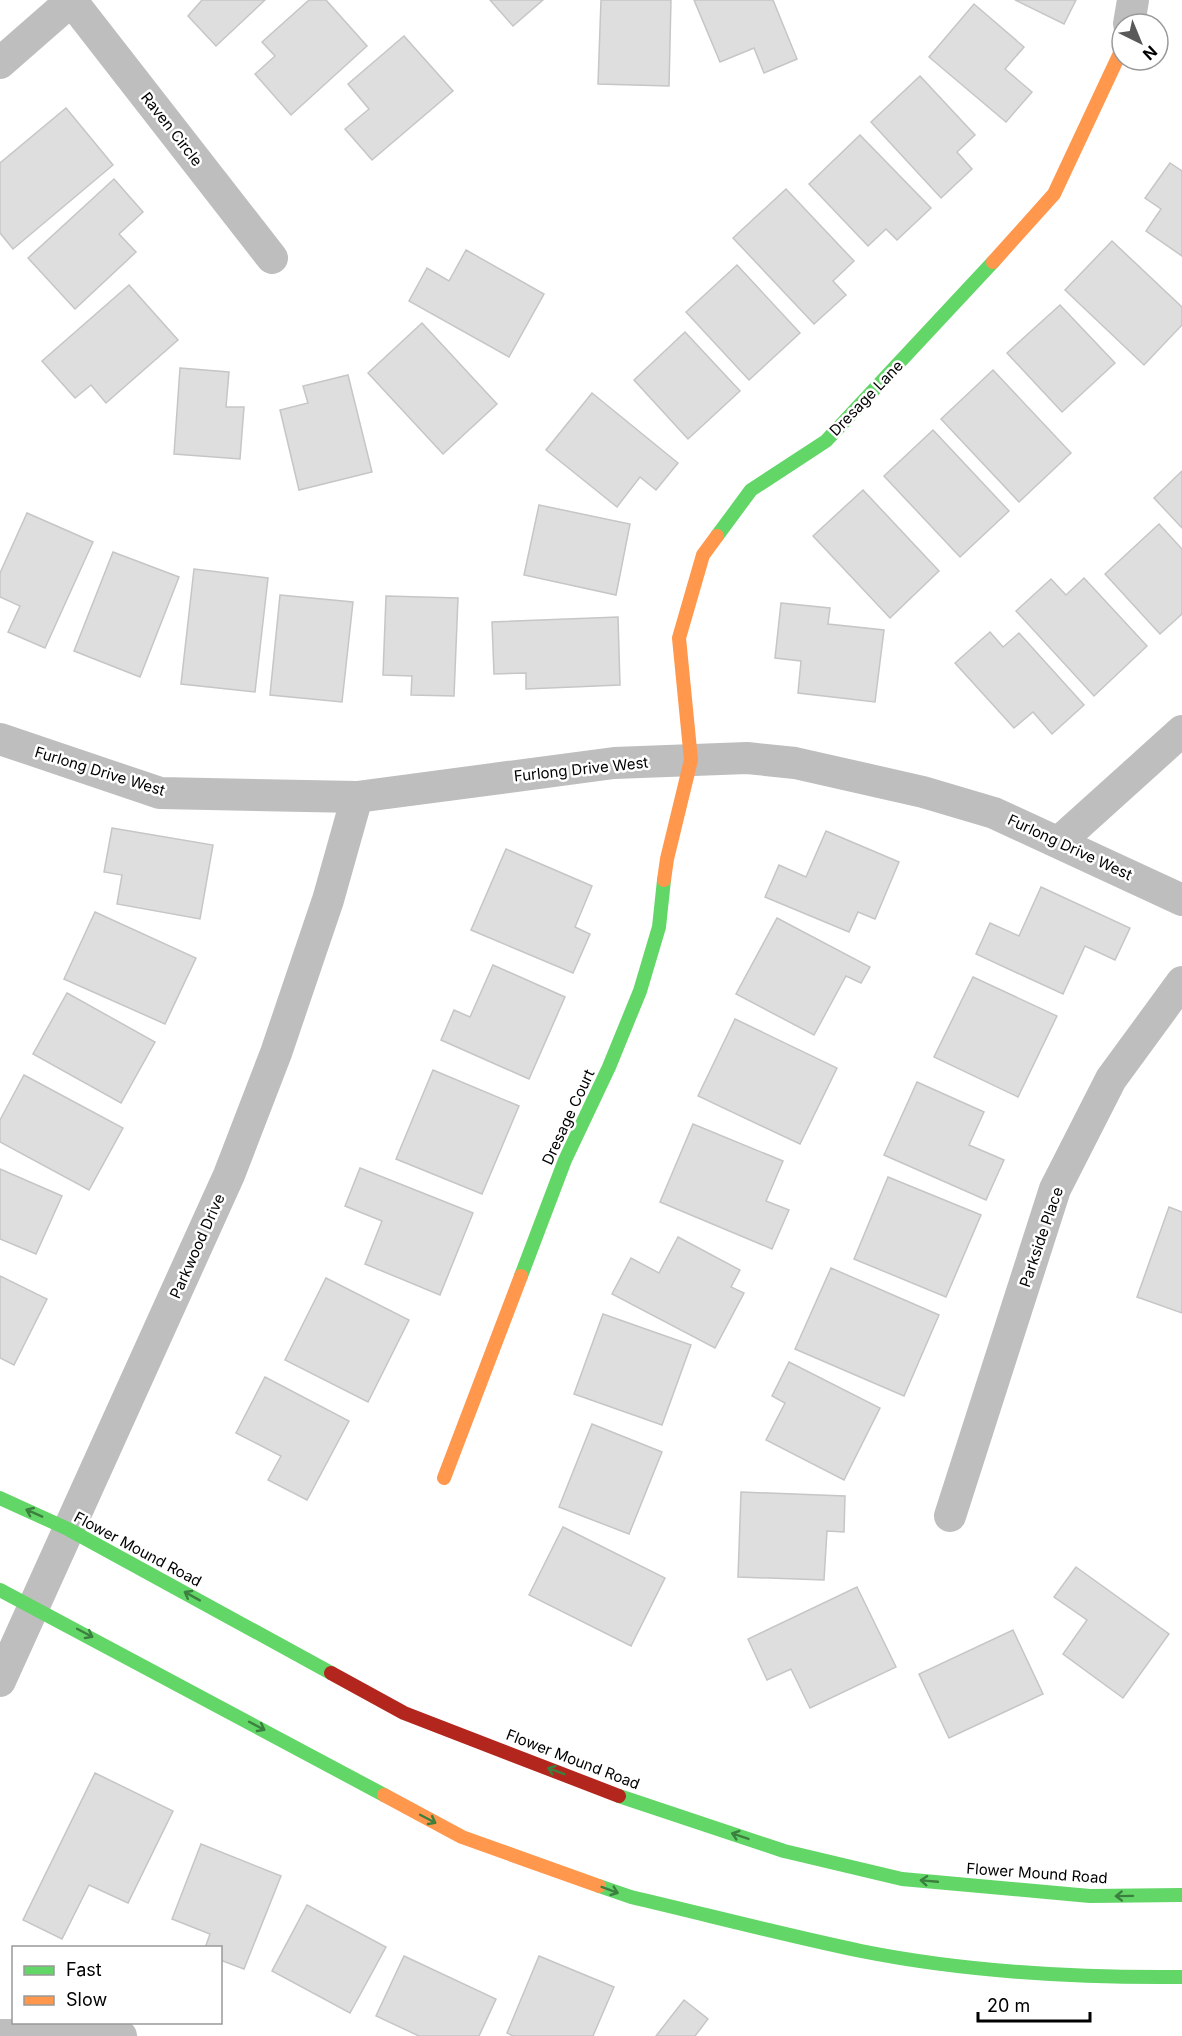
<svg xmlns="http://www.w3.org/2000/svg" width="1182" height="2036" font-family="Inter,sans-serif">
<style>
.building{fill:#dedede;stroke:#c6c6c6;stroke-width:1.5}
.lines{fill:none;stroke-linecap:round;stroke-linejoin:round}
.street{stroke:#bebebe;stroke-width:32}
.fast{stroke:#63d668;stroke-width:14}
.slow{stroke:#ff974d;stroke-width:14}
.jam{stroke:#b3261e;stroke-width:14}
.oneway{stroke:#3b803e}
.labels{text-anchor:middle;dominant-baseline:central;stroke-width:5;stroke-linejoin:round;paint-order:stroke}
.street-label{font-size:15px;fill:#000;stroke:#fff}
</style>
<rect width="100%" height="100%" fill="#fff"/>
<g class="building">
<path d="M202,0H265L216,46L188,16Z"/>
<path d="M309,0H326L367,46L291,115L255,74L275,56L262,42Z"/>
<path d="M490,0H543L513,26Z"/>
<path d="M601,0H671L669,86L598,84Z"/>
<path d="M694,0H773L797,59L764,73L754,48L720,62Z"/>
<path d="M1015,0H1076L1064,24Z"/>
<path d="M974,4L1024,47L1005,69L1032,92L1006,122L929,57Z"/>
<path d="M404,36L453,91L372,160L345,129L369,109L348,84Z"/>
<path d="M920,76L975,135L957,152L972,169L941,198L871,122Z"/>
<path d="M66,108L113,165L13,249L0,233V163Z"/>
<path d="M860,135L931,208L897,240L886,229L868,246L809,184Z"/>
<path d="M1170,163L1182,171V256L1146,231L1161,209L1145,198Z"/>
<path d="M114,179L143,212L119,234L136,252L75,309L28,258Z"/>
<path d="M786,189L854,261L833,281L846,295L814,324L733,238Z"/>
<path d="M1112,241L1182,307V325L1144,365L1065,290Z"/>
<path d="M466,250L544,294L509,357L409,301L427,268L449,281Z"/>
<path d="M737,265L800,333L749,380L686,312Z"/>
<path d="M129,285L178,340L106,403L91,385L75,398L42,361Z"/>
<path d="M1060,305L1115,363L1062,412L1007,353Z"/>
<path d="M422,323L497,404L443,454L368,373Z"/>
<path d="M685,332L740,391L688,439L634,380Z"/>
<path d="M180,368L229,372L226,407H244L240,459L174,454Z"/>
<path d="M993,370L1071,453L1019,502L941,419Z"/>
<path d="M348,375L372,472L299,490L280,410L308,403L303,386Z"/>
<path d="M592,393L678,463L656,490L640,477L617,507L546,450Z"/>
<path d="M933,430L1009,511L960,557L884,476Z"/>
<path d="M1182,471V528L1154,498Z"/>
<path d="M863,490L939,571L890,618L813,536Z"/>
<path d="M539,505L630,524L616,595L524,575Z"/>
<path d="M27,513L93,542L45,648L8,632L20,606L0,597V573Z"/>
<path d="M1159,524L1182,549V614L1160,634L1105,574Z"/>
<path d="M113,552L179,577L140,677L74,651Z"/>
<path d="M194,569L268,578L255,692L181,684Z"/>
<path d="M1084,578L1147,646L1094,696L1016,611L1051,579L1066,595Z"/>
<path d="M280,595L353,602L342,702L270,695Z"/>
<path d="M386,596L458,598L454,696L411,695L412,676L383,675Z"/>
<path d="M781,603L830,608L828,624L884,630L875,702L798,693L801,661L775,658Z"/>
<path d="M618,617L620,685L526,689V673L494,674L492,622Z"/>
<path d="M990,632L1003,647L1019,633L1084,705L1052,734L1033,712L1014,728L955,663Z"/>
<path d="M112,828L213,845L200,919L117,904L122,875L104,872Z"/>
<path d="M826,831L899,862L875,919L858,912L849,932L765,897L779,865L806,877Z"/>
<path d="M506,849L592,886L575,927L590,934L573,973L471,930Z"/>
<path d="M1041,887L1130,928L1115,960L1085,946L1063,994L976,954L990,923L1019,936Z"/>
<path d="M95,912L196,958L165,1024L64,979Z"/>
<path d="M777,918L870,967L861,983L846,976L814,1035L736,994Z"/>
<path d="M493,965L565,997L529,1079L441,1040L454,1010L470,1017Z"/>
<path d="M973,977L1057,1016L1018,1097L934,1057Z"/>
<path d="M67,993L155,1042L121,1103L33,1054Z"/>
<path d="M735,1019L837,1068L800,1144L698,1096Z"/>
<path d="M433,1070L519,1106L482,1194L396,1159Z"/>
<path d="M24,1075L123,1128L89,1190L0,1142V1120Z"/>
<path d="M917,1082L984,1112L969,1145L1004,1160L986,1200L884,1155Z"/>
<path d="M693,1124L783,1161L766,1201L789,1210L772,1249L660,1202Z"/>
<path d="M360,1168L473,1213L440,1295L365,1264L382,1221L345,1206Z"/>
<path d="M0,1169L62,1196L36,1254L0,1239Z"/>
<path d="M888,1177L981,1215L946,1297L854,1259Z"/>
<path d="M1169,1207L1182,1212V1313L1137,1297Z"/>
<path d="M678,1237L740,1270L731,1287L744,1293L715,1348L612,1294L631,1258L659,1273Z"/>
<path d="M831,1268L939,1315L904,1396L795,1349Z"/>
<path d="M0,1276L47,1299L14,1365L0,1358Z"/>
<path d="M326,1278L409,1320L368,1402L285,1360Z"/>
<path d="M603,1314L691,1345L662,1425L574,1394Z"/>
<path d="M789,1362L880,1408L844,1480L766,1440L785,1403L772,1396Z"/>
<path d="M265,1377L349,1421L307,1500L268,1480L281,1456L236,1433Z"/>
<path d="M592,1424L662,1452L629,1534L559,1507Z"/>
<path d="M741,1492L845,1496L844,1532L827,1531L824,1580L738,1577Z"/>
<path d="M563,1527L665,1578L631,1646L529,1595Z"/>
<path d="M1076,1567L1169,1634L1123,1698L1063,1654L1087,1620L1054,1597Z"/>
<path d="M857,1587L896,1667L810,1708L791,1669L767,1680L748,1639Z"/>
<path d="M1013,1630L1043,1694L949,1738L919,1674Z"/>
<path d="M95,1773L173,1811L128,1903L89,1885L62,1939L23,1920Z"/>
<path d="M201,1844L281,1876L244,1969L220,1960V1948H205L210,1934L172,1919Z"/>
<path d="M307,1905L386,1947L350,2013L272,1971Z"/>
<path d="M404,1956L496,1999L479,2036H419L376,2016Z"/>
<path d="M539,1956L614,1987L593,2036H513L507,2033Z"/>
<path d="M684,2000L708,2019L695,2036H656Z"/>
</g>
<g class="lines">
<g class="street">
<path d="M71,0L272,258"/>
<path d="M1129,24L1133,0"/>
<path d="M0,63L72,0"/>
<path d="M0,739L160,793L357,797L614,763L747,758L795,763L923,792L994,813L1182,900"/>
<path d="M1060,841L1182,731"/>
<path d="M950,1516L1055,1189L1111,1079L1182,982"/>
<path d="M0,1681L229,1175L276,1053L328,900L357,797"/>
<path d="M0,2035L121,2036"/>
</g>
<g class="fast">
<path d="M717,536L751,490L826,441L993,262"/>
<path d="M521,1276L565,1160L609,1067L640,991L659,927L664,880"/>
<path d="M0,1498L68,1529L331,1673"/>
<path d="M0,1590L384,1795"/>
<path d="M619,1796L784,1851L902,1879L1090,1896L1182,1895"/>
<path d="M599,1886L631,1897C708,1915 784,1935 861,1951C966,1972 1075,1978 1182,1977"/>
</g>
<g class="slow">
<path d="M993,262L1054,194L1122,49"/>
<path d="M664,880L667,859L691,760L679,638L703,555L717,536"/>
<path d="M444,1478L521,1276"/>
<path d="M384,1795L462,1837L599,1886"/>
</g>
<path class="jam" d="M331,1673L404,1713L619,1796"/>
</g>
<defs><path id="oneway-shaft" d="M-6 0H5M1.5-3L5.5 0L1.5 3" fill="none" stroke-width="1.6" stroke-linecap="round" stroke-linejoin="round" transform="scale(1.5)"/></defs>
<g class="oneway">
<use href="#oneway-shaft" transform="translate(34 1513) rotate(-156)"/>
<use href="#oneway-shaft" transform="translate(192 1596) rotate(-151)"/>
<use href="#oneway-shaft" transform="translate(85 1633) rotate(28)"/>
<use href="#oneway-shaft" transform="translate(257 1726) rotate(28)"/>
<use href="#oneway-shaft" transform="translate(556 1771) rotate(-159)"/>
<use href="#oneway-shaft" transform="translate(428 1819) rotate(28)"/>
<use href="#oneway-shaft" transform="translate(740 1836) rotate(-161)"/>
<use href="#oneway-shaft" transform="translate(929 1881) rotate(-175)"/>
<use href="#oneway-shaft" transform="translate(610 1890) rotate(20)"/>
<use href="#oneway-shaft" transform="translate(1124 1896) rotate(179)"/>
</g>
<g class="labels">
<g class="street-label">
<text transform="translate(172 129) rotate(52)">Raven Circle</text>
<text transform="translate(866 398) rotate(-46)">Dresage Lane</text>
<text transform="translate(581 769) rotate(-6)">Furlong Drive West</text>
<text transform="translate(100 771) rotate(17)">Furlong Drive West</text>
<text transform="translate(1070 847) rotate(25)">Furlong Drive West</text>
<text transform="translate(568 1117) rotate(-65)">Dresage Court</text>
<text transform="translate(1041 1237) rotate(-71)">Parkside Place</text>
<text transform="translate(197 1246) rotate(-66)">Parkwood Drive</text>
<text transform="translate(138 1549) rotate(28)">Flower Mound Road</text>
<text transform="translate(573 1759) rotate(21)">Flower Mound Road</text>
<text transform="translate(1037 1873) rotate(4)">Flower Mound Road</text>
</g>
</g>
<rect x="12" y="1946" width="210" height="78" fill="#ffffff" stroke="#999999" stroke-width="1.5"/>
<rect x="24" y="1966" width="30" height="9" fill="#63d668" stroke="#999999" stroke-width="1.5"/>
<text x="66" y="1976" font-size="18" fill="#000000">Fast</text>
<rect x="24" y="1996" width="30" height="9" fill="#ff974d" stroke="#999999" stroke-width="1.5"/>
<text x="66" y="2006" font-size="18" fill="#000000">Slow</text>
<g transform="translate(1140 42) rotate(137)"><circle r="28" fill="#ffffff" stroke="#999999" stroke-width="1.5"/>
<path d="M0-4.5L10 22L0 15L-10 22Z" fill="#595959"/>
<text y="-9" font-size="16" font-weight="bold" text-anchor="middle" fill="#000000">N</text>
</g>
<path d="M978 2012v9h112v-9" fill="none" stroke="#000000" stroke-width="3"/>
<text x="987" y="2012" font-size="18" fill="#000000" stroke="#ffffff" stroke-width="4.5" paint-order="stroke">20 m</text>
</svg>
